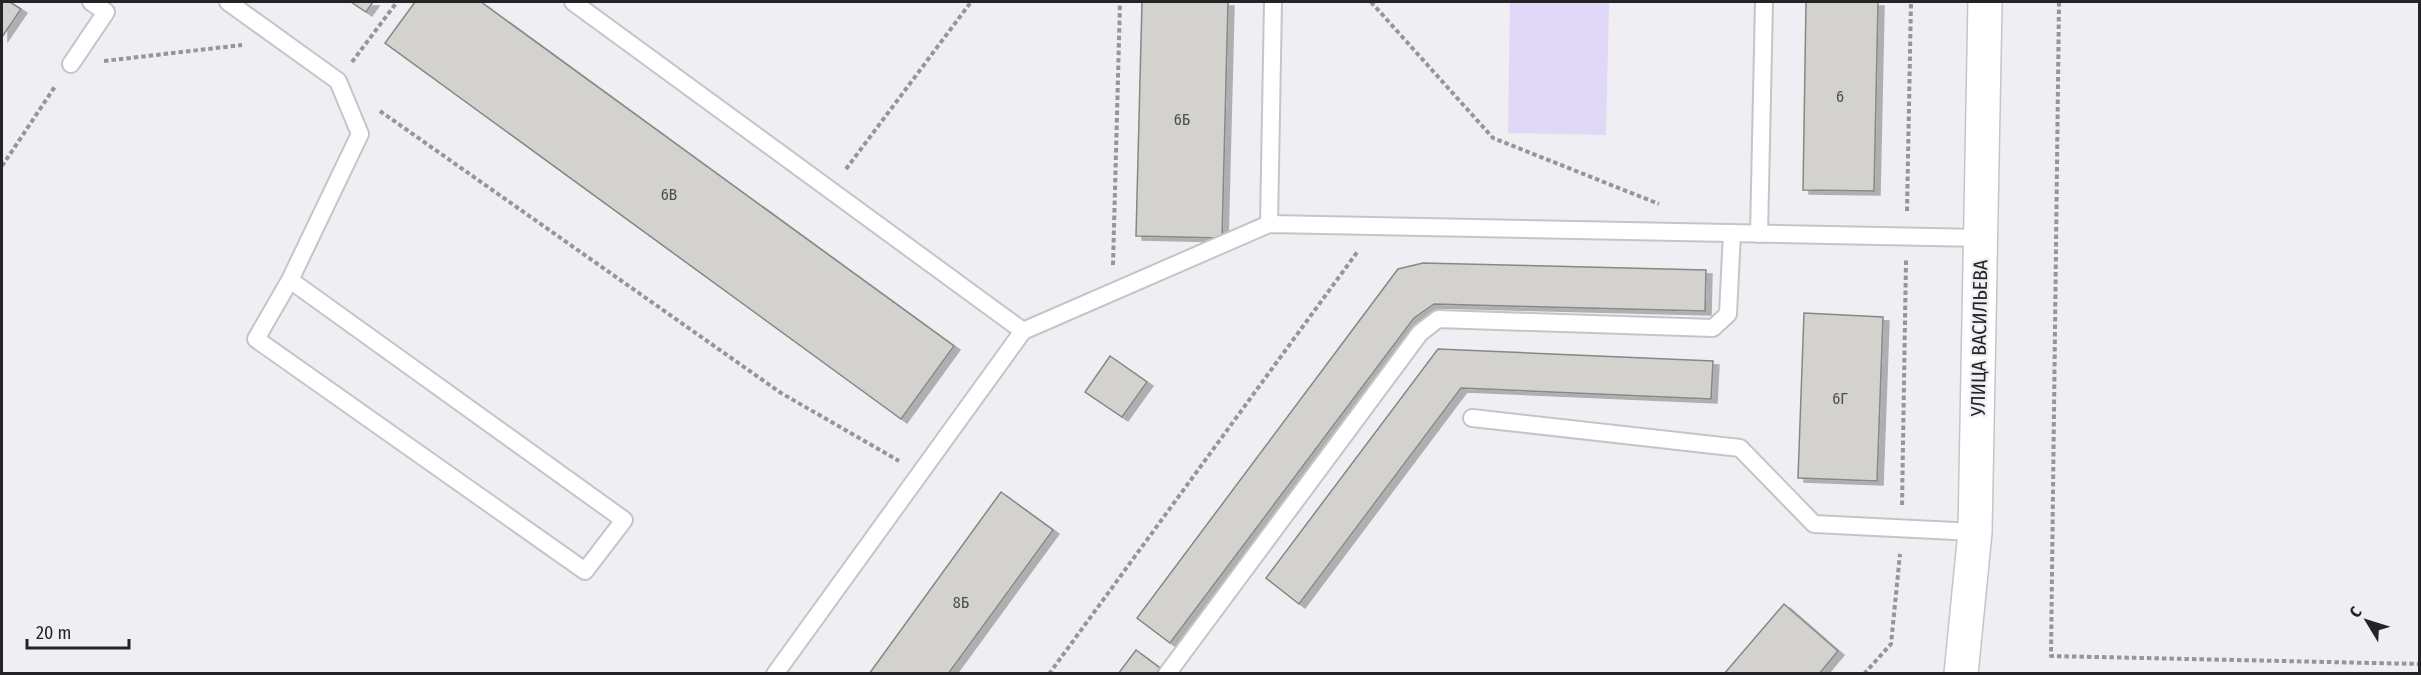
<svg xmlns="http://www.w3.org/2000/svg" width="2421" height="675" font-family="'Fira Sans Condensed',sans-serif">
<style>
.grass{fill:#e1d7f6}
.building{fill:#d3d2ce;stroke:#878783;stroke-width:1.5;filter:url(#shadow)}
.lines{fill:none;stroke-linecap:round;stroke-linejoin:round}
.lane-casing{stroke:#c6c4c8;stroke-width:20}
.secondary-casing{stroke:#c6c4c8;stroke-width:36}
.path{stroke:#969598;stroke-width:4;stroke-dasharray:4.5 3;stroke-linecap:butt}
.lane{stroke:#fff;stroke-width:16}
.secondary{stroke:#fff;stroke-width:33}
.labels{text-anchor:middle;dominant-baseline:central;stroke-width:4.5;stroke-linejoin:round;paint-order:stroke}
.number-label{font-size:16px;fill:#504f4f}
.street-label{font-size:20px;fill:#242325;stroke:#efeef2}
</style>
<defs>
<filter id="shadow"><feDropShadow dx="6" dy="4" stdDeviation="0" flood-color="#0004"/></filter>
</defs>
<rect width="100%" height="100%" fill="#efeef2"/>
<path class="grass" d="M1510,2H1609L1606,135L1508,133Z"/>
<g class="building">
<path d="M2,2H10L21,9L2,37Z"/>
<path d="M351,2H373L366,12Z"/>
<path d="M415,2H481L954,346L901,419L385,43Z"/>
<path d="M1142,2H1228L1222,238L1136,236Z"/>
<path d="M1806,2H1878L1874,191L1803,190Z"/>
<path d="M1423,263L1706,270L1705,311L1434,304L1414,318L1170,643L1137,618L1398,269Z"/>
<path d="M1804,313L1883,317L1877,481L1798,478Z"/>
<path d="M1438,349L1713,361L1711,399L1461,388L1299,604L1266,578Z"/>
<path d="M1110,356L1147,382L1122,417L1085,392Z"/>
<path d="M1001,492L1053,530L948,674H869Z"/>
<path d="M1784,604L1838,651L1819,674H1724Z"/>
<path d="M1136,650L1160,668L1156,674H1118Z"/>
</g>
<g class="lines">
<g class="lane-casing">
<g id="lane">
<path d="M228,2L338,81L360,134L290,280L256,339L585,571L624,520L290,280"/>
<path d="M573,2L1023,331L1269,224L1981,238"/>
<path d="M71,64L106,12L91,2"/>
<path d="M1269,224L1273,2"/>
<path d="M1759,234L1764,2"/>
<path d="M1472,418L1740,448L1814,524L1975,532"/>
<path d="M775,674L1023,331"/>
<path d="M1167,674L1420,333L1438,319L1713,328L1728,314L1732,233"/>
</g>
</g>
<g class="secondary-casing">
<path id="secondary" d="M1961,674L1975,532L1985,2"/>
</g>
<g class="path">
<path d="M1371,2L1493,138L1659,204"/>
<path d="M2059,2L2051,656L2420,664"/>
<path d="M104,61L242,45"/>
<path d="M352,62L397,2"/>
<path d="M380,111L781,393L899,461"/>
<path d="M2,166L56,85"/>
<path d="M846,169L971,2"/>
<path d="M1907,211L1911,2"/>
<path d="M1113,265L1120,2"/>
<path d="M1902,505L1906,260"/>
<path d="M1049,674L1358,251"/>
<path d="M1864,674L1891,644L1900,554"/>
</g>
<use href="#lane" class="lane"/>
<use href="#secondary" class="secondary"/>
</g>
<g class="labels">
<g class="number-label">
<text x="1840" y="96">6</text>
<text x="1182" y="119">6Б</text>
<text x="669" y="194">6В</text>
<text x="1840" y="398">6Г</text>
<text x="961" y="602">8Б</text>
</g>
<g class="street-label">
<text transform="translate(1979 338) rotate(-89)">УЛИЦА ВАСИЛЬЕВА</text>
</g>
</g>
<rect width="2421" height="675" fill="none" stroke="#242325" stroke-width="6"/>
<g transform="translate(2367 621) rotate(308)" stroke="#efeef2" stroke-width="4.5" paint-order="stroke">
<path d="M0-4.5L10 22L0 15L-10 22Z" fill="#242325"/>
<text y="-9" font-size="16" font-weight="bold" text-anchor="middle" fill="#242325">С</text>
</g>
<path d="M27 639v9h102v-9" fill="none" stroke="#242325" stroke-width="3"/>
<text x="36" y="639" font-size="18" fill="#242325" stroke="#efeef2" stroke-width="4.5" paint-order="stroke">20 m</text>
</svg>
